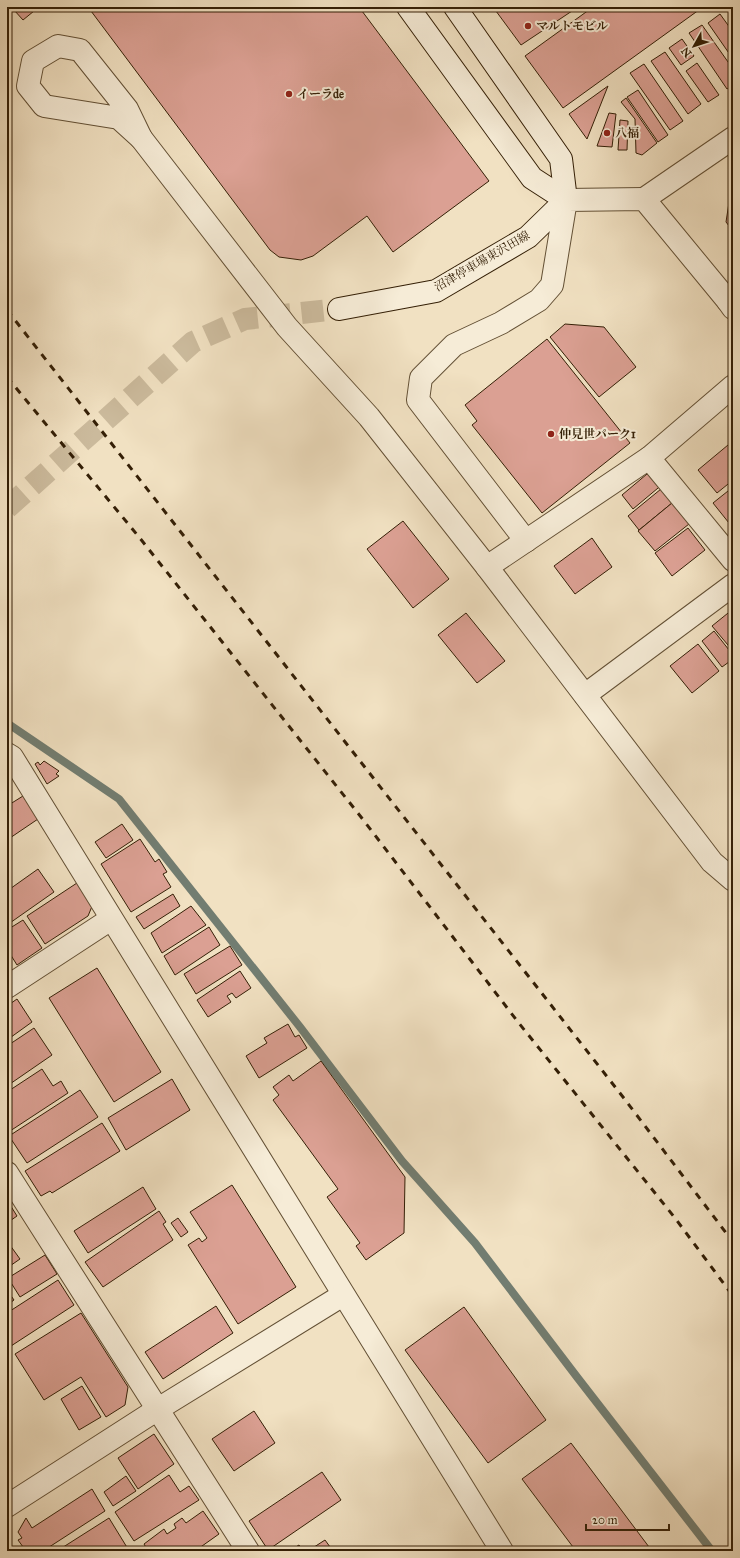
<svg xmlns="http://www.w3.org/2000/svg" width="740" height="1558" font-family="'IM FELL Great Primer','Noto Serif JP',serif">
<style>
.lines{fill:none;stroke-linecap:round;stroke-linejoin:round}
.stream{stroke:#727d71;stroke-width:8}
.building{fill:#dba093;stroke:#341f06}
.secondary-tunnel{stroke:#cbba9c;stroke-width:22;stroke-dasharray:22 11;stroke-linecap:butt}
.minor-casing{stroke:#635035;stroke-width:24}
.tertiary-casing{stroke:#635035;stroke-width:24}
.secondary-casing{stroke:#341f06;stroke-width:24}
.minor{stroke:#f6ecd7;stroke-width:22}
.tertiary{stroke:#f6ecd7;stroke-width:22}
.secondary{stroke:#f6ecd7;stroke-width:22}
.rail{stroke:#341f06;stroke-width:3;stroke-dasharray:7 7;stroke-linecap:butt}
.poi-dot{fill:#8f2418;stroke:#f6ecd7;stroke-width:1.5}
.labels{text-anchor:middle;dominant-baseline:central;stroke-width:4;stroke-linejoin:round;paint-order:stroke}
.poi-label{font-size:12px;font-weight:bold;fill:#341f06;stroke:#f6ecd7;text-anchor:start}
.street-label{font-size:12px;fill:#341f06;stroke:#f6ecd7}
</style>
<rect width="100%" height="100%" fill="#f1e1c2"/>
<filter id="stains"><feTurbulence type="fractalNoise" baseFrequency=".005" numOctaves="4"/><feColorMatrix values="0 0 0 0 .2 0 0 0 0 .09 0 0 0 0 .02 0 0 0 .5 -.17"/></filter>
<radialGradient id="worn" r=".72"><stop offset=".6" stop-color="#630" stop-opacity="0"/><stop offset="1" stop-color="#630" stop-opacity=".3"/></radialGradient>
<g class="lines">
<path class="stream" d="M7,723L119,799L300,1027L402,1161L475,1243L577,1377L712,1551"/>
</g>
<g class="building">
<path d="M17,7H30L34,11L23,20L14,10Z"/>
<path d="M88,7H359L489,181L393,252L367,216L313,256L301,260L279,257L270,250Z"/>
<path d="M493,7H578L521,45Z"/>
<path d="M593,7H703L563,108L525,56Z"/>
<path d="M720,14L733,32V59L708,23Z"/>
<path d="M702,25L733,69V85L727,89L689,33Z"/>
<path d="M682,39L694,56L681,65L669,48Z"/>
<path d="M665,52L701,104L688,114L651,61Z"/>
<path d="M697,63L719,95L708,102L686,71Z"/>
<path d="M644,64L683,121L670,130L630,73Z"/>
<path d="M608,86L587,139L569,114Z"/>
<path d="M638,90L668,135L658,142L627,97Z"/>
<path d="M626,98L657,143L642,155L636,153L635,119L621,102Z"/>
<path d="M609,113L616,114L612,147L597,146Z"/>
<path d="M620,120L628,121L627,150H618Z"/>
<path d="M733,194V231L726,222L730,196Z"/>
<path d="M565,324L604,327L636,367L599,397L550,337Z"/>
<path d="M547,339L630,443L542,513L472,425L477,421L465,405Z"/>
<path d="M728,445L733,451V480L717,493L698,470Z"/>
<path d="M647,474L658,476L664,483L633,509L622,495Z"/>
<path d="M733,487V528L713,503Z"/>
<path d="M661,489L672,503L639,530L628,516Z"/>
<path d="M672,503L689,524L655,551L638,531Z"/>
<path d="M403,521L449,579L413,608L367,549Z"/>
<path d="M688,528L705,550L672,576L655,553Z"/>
<path d="M592,538L612,567L575,594L554,566Z"/>
<path d="M733,609V651L712,626Z"/>
<path d="M466,613L505,661L477,683L438,635Z"/>
<path d="M714,631L733,655V659L722,667L702,641Z"/>
<path d="M698,644L719,671L692,693L670,666Z"/>
<path d="M44,761L59,771L56,774L59,776L47,784L35,764L38,762L40,765Z"/>
<path d="M23,796L38,819L7,840V806Z"/>
<path d="M122,824L133,840L106,858L95,842Z"/>
<path d="M140,839L155,862L159,859L167,872L163,874L171,887L131,912L101,864Z"/>
<path d="M38,869L54,892L7,925V891Z"/>
<path d="M80,881L93,904L88,916L45,944L27,916Z"/>
<path d="M173,894L180,906L144,929L136,917Z"/>
<path d="M191,906L206,925L162,953L151,933Z"/>
<path d="M23,920L42,948L17,965L7,949V930Z"/>
<path d="M209,927L220,945L175,975L164,956Z"/>
<path d="M230,946L242,965L196,994L184,974Z"/>
<path d="M97,968L161,1072L114,1102L49,998Z"/>
<path d="M240,971L251,988L236,998L232,993L227,996L231,1002L208,1017L197,1000Z"/>
<path d="M17,999L32,1022L7,1040V1006Z"/>
<path d="M288,1024L295,1037L299,1035L307,1048L259,1078L246,1056L267,1043L264,1038Z"/>
<path d="M34,1028L52,1055L7,1086V1046Z"/>
<path d="M321,1061L405,1177L404,1233L366,1260L356,1246L360,1243L327,1197L338,1189L273,1100L279,1095L273,1087L289,1075L293,1081Z"/>
<path d="M42,1069L53,1086L61,1081L68,1093L7,1133V1092Z"/>
<path d="M172,1079L190,1110L126,1150L108,1118Z"/>
<path d="M80,1090L98,1117L27,1163L9,1136Z"/>
<path d="M102,1123L120,1151L52,1193L50,1191L41,1196L25,1171Z"/>
<path d="M232,1185L296,1287L238,1324L188,1245L199,1238L202,1242L207,1238L190,1212Z"/>
<path d="M143,1187L156,1209L88,1253L74,1231Z"/>
<path d="M7,1200L17,1216L7,1223Z"/>
<path d="M159,1211L166,1222L163,1224L173,1240L103,1287L85,1262Z"/>
<path d="M178,1218L188,1232L181,1237L171,1223Z"/>
<path d="M7,1241L20,1259L7,1268Z"/>
<path d="M45,1255L57,1274L20,1297L8,1278Z"/>
<path d="M58,1280L74,1305L11,1346L7,1340V1313Z"/>
<path d="M7,1290L14,1300L7,1305Z"/>
<path d="M216,1306L233,1333L163,1379L145,1352Z"/>
<path d="M464,1307L546,1420L488,1463L405,1350Z"/>
<path d="M81,1313L128,1387L125,1405L106,1417L81,1377L44,1400L15,1354Z"/>
<path d="M82,1386L101,1417L79,1430L61,1399Z"/>
<path d="M254,1411L275,1443L234,1471L212,1439Z"/>
<path d="M154,1434L174,1464L138,1489L118,1458Z"/>
<path d="M571,1443L652,1551H576L522,1479Z"/>
<path d="M322,1472L341,1500L268,1550L249,1521Z"/>
<path d="M169,1475L180,1492L189,1486L199,1500L134,1541L115,1512Z"/>
<path d="M126,1476L136,1491L113,1506L104,1492Z"/>
<path d="M92,1489L105,1511L43,1551H26L18,1540L22,1538L18,1532L26,1518L32,1528Z"/>
<path d="M203,1511L219,1534L195,1551H148L144,1544L164,1529L167,1534L176,1528L174,1524L182,1518L186,1523Z"/>
<path d="M109,1518L128,1549L131,1548L134,1551H57Z"/>
<path d="M325,1540L333,1551H308Z"/>
<path d="M299,1545L303,1551H289Z"/>
</g>
<g class="lines">
<path class="secondary-tunnel" d="M7,508L193,342L245,319L339,309"/>
<g class="minor-casing">
<g id="minor">
<path d="M733,386L649,458L733,560"/>
<path d="M526,541L418,400L421,378L454,345L501,323L539,300L552,285L566,200L644,199L728,301L733,299"/>
<path d="M487,567L649,458"/>
<path d="M585,695L733,585"/>
<path d="M7,754L12,757L502,1551"/>
<path d="M7,987L111,919"/>
<path d="M7,1173L248,1551"/>
<path d="M7,1506L158,1409L343,1295"/>
</g>
</g>
<g class="tertiary-casing">
<g id="tertiary">
<path d="M58,46L80,50L127,109L141,138L119,118L44,106L28,86L33,61Z"/>
<path d="M141,138L287,327L369,417L487,567L712,862L733,880"/>
<path d="M644,199L733,138"/>
<path d="M728,301L733,308"/>
</g>
</g>
<g class="secondary-casing">
<g id="secondary">
<path d="M408,7L532,178L566,200"/>
<path d="M455,7L561,159L566,200"/>
<path d="M339,309L436,291L528,237L566,200"/>
</g>
</g>
<use href="#minor" class="minor"/>
<use href="#tertiary" class="tertiary"/>
<use href="#secondary" class="secondary"/>
<g class="rail">
<path d="M7,310L623,1097L733,1242"/>
<path d="M7,377L139,537L361,817L518,1022L675,1218L733,1296"/>
</g>
</g>
<g class="poi-dot">
<circle cx="528" cy="26" r="4"/>
<circle cx="289" cy="94" r="4"/>
<circle cx="607" cy="133" r="4"/>
<circle cx="551" cy="434" r="4"/>
</g>
<g class="labels">
<g class="poi-label">
<text x="536" y="26">マルトモビル</text>
<text x="297" y="94">イーラde</text>
<text x="615" y="133">八福</text>
<text x="559" y="434">仲見世パーク1</text>
</g>
<g class="street-label">
<text transform="translate(482 261) rotate(-30)">沼津停車場東沢田線</text>
</g>
</g>
<rect width="740" height="1558" fill="none" stroke="#f1e1c2" stroke-width="24"/>
<rect x="8" y="8" width="724" height="1542" fill="none" stroke="#341f06" stroke-width="2"/>
<rect x="12" y="12" width="716" height="1534" fill="none" stroke="#341f06"/>
<g transform="translate(694 46) rotate(231)" stroke="#f6ecd7" stroke-width="3" paint-order="stroke">
<path d="M0-3L7 15L0 10L-7 15Z" fill="#341f06"/>
<text y="-6" font-size="11" font-weight="bold" text-anchor="middle" fill="#341f06">N</text>
</g>
<path d="M586 1524v6h83v-6" fill="none" stroke="#341f06" stroke-width="2"/>
<text x="592" y="1524" font-size="12" fill="#341f06" stroke="#f6ecd7" stroke-width="3" paint-order="stroke">20 m</text>
<rect width="100%" height="100%" filter="url(#stains)"/>
<rect width="100%" height="100%" fill="url(#worn)"/>
</svg>
